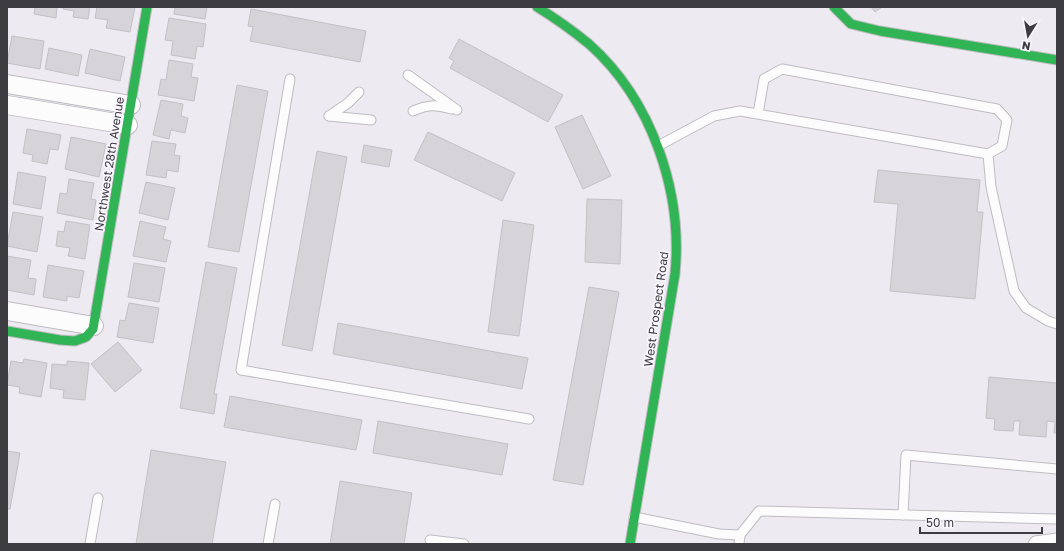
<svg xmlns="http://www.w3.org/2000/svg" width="1064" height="551" font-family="'Golos Text',sans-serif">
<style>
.building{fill:#d6d4d9;stroke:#c3c1c6}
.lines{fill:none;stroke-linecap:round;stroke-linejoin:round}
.lane-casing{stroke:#bebcc1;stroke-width:11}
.street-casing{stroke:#bebcc1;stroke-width:20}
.fast-casing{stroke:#bebcc1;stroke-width:11}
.lane{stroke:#fcfcfd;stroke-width:9}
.street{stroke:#fcfcfd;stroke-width:18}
.fast{stroke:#30b455;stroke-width:9}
.labels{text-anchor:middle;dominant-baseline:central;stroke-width:3.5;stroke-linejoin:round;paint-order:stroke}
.street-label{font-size:12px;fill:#3d3c40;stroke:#f9f6ff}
</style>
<rect width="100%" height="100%" fill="#edebf1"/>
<g class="building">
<path d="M32,7H57L56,18L34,14L35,7Z"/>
<path d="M64,7H90L88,19L73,17L74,11L63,9Z"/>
<path d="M97,7H135L130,32L106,28L108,20L95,18Z"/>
<path d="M175,7H207L205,19L174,14Z"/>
<path d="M871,7H882L875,12Z"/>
<path d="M251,9L366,31L360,62L250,41L253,27L248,26Z"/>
<path d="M169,18L206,24L203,47L197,46L195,59L171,55L173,41L165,40Z"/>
<path d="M12,36L44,41L40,69L7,63Z"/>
<path d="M459,39L563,95L548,122L450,68L454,61L449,58Z"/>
<path d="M49,48L82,55L78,76L45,69Z"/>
<path d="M90,49L125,57L120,81L85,73Z"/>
<path d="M169,60L193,64L191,77L198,78L194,101L158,95L161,79L166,80Z"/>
<path d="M237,85L268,91L239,252L208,247Z"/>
<path d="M161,100L183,104L181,116L188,118L185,133L171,130L169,139L153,135Z"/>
<path d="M582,115L611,176L583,189L555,127Z"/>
<path d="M27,129L61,135L58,150L50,149L47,164L32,161L33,155L23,153Z"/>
<path d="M428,132L515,173L502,201L414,160Z"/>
<path d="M71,137L106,144L99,177L65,169Z"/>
<path d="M152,141L176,144L174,155L180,156L178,172L167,170L166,178L146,175Z"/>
<path d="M364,145L392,150L389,167L361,162Z"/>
<path d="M317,151L347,157L312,351L282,345Z"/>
<path d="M878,170L980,180L977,212H983L975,299L890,291L898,204L874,202Z"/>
<path d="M18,172L46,177L41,209L13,204Z"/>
<path d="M69,179L94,183L91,199L96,200L93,220L57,213L60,193L67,194Z"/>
<path d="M146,182L175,188L168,220L139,213Z"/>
<path d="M587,199L622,200L620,264L585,262Z"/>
<path d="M13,212L43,217L37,252L7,246Z"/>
<path d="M503,220L534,225L519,336L488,332Z"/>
<path d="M66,221L90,225L85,259L68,256L70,248L56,246L58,231L64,232Z"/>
<path d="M140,221L166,227L163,239L171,241L166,262L133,256Z"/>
<path d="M7,256L31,260L28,278L36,279L34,295L7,290Z"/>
<path d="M206,262L237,268L214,394H217L214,414L180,408Z"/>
<path d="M134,263L165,268L159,302L128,297Z"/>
<path d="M48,265L84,271L79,298L67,296V301L43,297Z"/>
<path d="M589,287L619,292L583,485L553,480Z"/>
<path d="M129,303L159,308L153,343L117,337L120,320L125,321Z"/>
<path d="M338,323L528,358L522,389L333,354Z"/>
<path d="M118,342L142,370L115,392L91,364Z"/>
<path d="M24,359L47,363L41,397L19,393L20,387L7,385L11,361L23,363Z"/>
<path d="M67,361L89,363L85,400L63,398L64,390L50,388L52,364L67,365Z"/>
<path d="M989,377L1057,383V433H1054L1055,422L1047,421L1046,437L1019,435L1020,421H1014L1013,431L994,430L995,419L986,418Z"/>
<path d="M230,396L362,420L356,450L224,427Z"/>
<path d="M378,421L508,444L502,475L373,453Z"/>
<path d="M151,450L226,462L212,544H136Z"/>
<path d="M7,451L20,453L10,509H7Z"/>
<path d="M340,481L412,493L404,544H330Z"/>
</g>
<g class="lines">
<g class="lane-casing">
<g id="lane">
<path d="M408,75L457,110"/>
<path d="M290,79L241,370L529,419"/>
<path d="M413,111C429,104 435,105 452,109"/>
<path d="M329,116L371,120"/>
<path d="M329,116L348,103L359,92"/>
<path d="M658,146L714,116L740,111L988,154L1002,146L1007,120L997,109L782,69L764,79L758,114"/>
<path d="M988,154L991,187L1014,291L1026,308L1048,321L1057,324"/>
<path d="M903,515L906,455L1057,469"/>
<path d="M634,517L719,534L740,535"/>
<path d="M430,540L464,544"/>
<path d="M90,544L98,498"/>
<path d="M268,544L275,504"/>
<path d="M739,544L740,535L759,511L1057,519"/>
<path d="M1033,544L1035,541L1057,538"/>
</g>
</g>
<g class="street-casing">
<g id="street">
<path d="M7,84L131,105"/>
<path d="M7,105L128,125"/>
<path d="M7,311L94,326"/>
</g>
</g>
<g class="fast-casing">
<g id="fast">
<path d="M537,7C555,18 572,30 589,44C652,100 683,192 675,274L630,544"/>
<path d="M834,7L851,24L880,31L1057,60"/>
<path d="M7,331L60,340L75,341L86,337L93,329L147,7"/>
</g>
</g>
<use href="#lane" class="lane"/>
<use href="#street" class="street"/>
<use href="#fast" class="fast"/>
</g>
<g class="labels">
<g class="street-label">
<text transform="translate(109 164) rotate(-81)">Northwest 28th Avenue</text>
<text transform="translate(656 309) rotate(-82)">West Prospect Road</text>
</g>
</g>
<rect width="1064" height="551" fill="none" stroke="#3d3c40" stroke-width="16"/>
<g transform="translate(1028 36) rotate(191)" stroke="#f9f6ff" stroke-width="3" paint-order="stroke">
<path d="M0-3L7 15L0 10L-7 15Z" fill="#3d3c40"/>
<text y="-6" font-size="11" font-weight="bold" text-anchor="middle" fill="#3d3c40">N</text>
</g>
<path d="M920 527v6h122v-6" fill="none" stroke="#3d3c40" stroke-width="2"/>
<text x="926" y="527" font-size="12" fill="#3d3c40" stroke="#f9f6ff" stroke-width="3" paint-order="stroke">50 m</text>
</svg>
